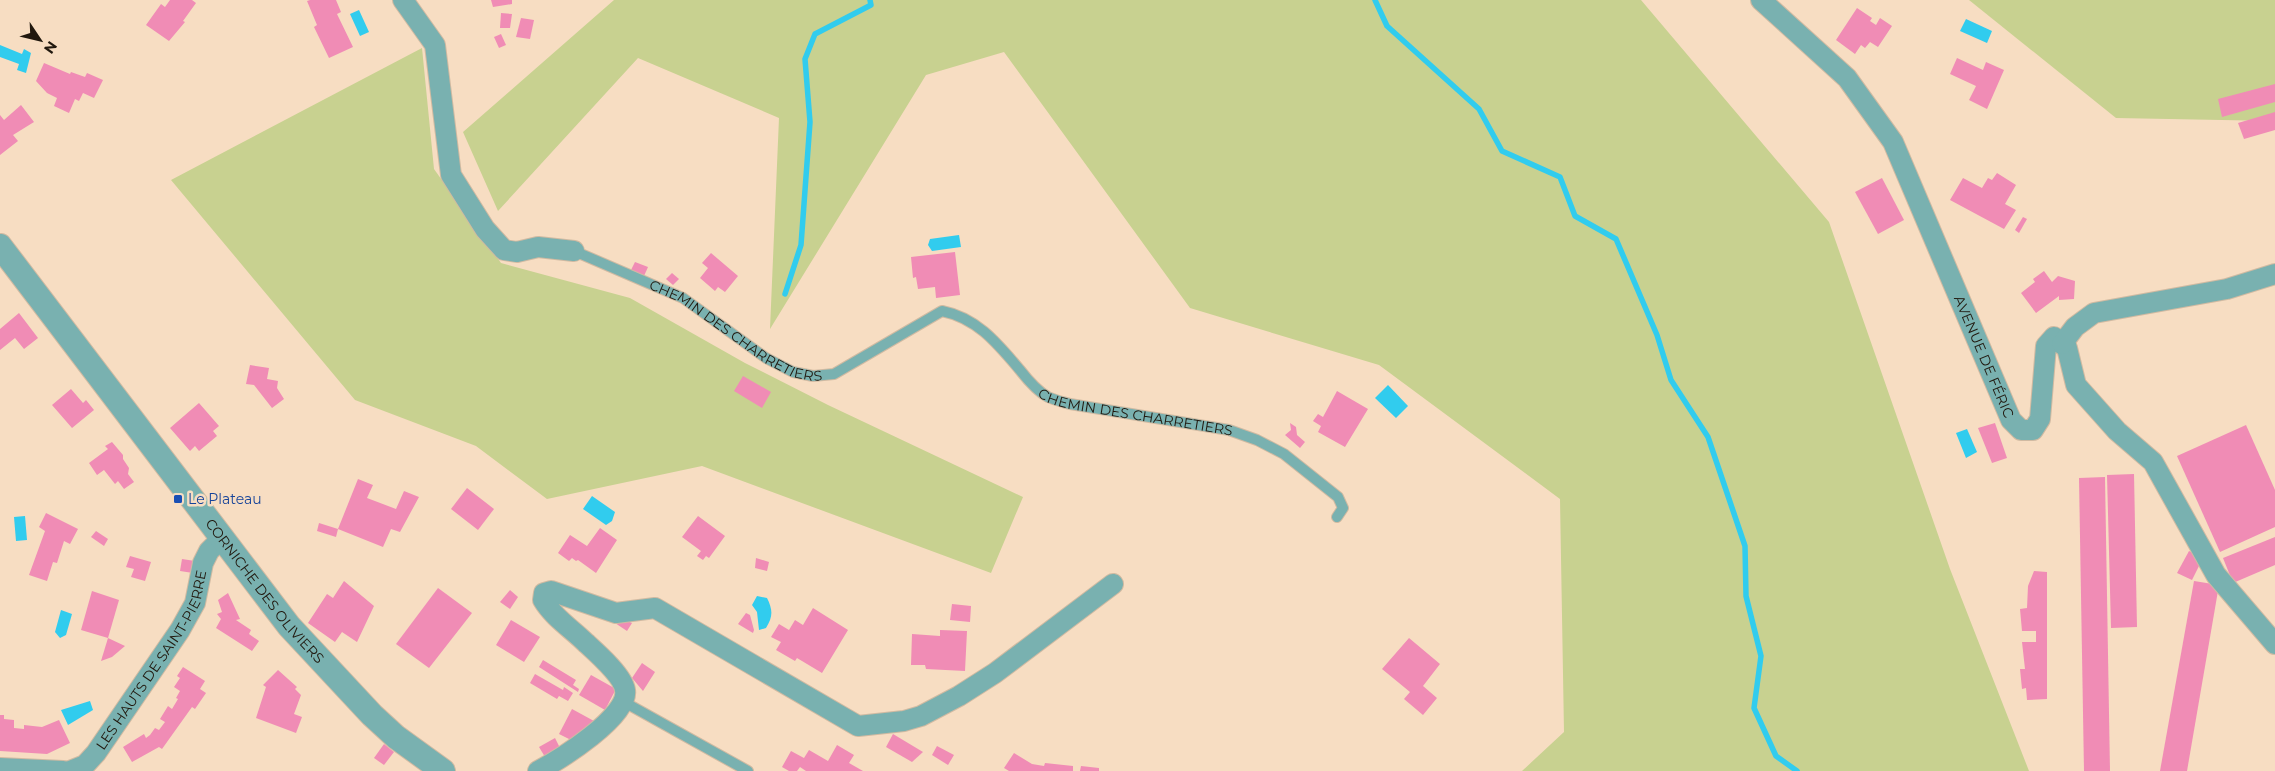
<svg xmlns="http://www.w3.org/2000/svg" width="2275" height="771" font-family="Montserrat,sans-serif">
<style>
.green{fill:#c8d190}
.water{fill:#31ccee}
.lines{fill:none;stroke-linecap:round;stroke-linejoin:round}
.stream{stroke:#31ccee;stroke-width:5.5}
.building{fill:#f08cb5}
.service-casing{stroke:#d0baa2;stroke-width:12}
.minor-casing{stroke:#d0baa2;stroke-width:22}
.tertiary-casing{stroke:#d0baa2;stroke-width:26}
.service{stroke:#79b1b0;stroke-width:10}
.minor{stroke:#79b1b0;stroke-width:20}
.tertiary{stroke:#79b1b0;stroke-width:24}
.transit-dot{fill:#1a4fb4;stroke:#f7ddc2;stroke-width:2}
.labels{text-anchor:middle;dominant-baseline:central;stroke-width:5;stroke-linejoin:round;paint-order:stroke}
.street-label{font-size:14px;fill:#21180e;stroke:#f7ddc2}
.transit-label{font-size:14px;fill:#164399;stroke:#f7ddc2;text-anchor:start}
</style>
<rect width="100%" height="100%" fill="#f7ddc2"/>
<g class="green">
<path d="M614,0H1641L1829,222L1950,569L2029,771H1522L1564,732L1560,499L1379,365L1190,308L1004,52L926,75L770,329L779,118L638,58L498,211L463,132Z"/>
<path d="M1969,0H2275V121L2116,118Z"/>
<path d="M422,48L434,169L501,263L630,298L745,363L828,405L1023,497L991,573L702,466L547,499L476,446L355,400L171,180Z"/>
</g>
<g class="water">
<path d="M359,10L369,32L360,36L350,14Z"/>
<path d="M1966,19L1992,31L1987,43L1960,31Z"/>
<path d="M0,45L22,54L24,49L31,53L26,73L17,70L19,64L0,57Z"/>
<path d="M959,235L961,247L932,251L928,245L930,239Z"/>
<path d="M1388,385L1408,406L1396,418L1375,398Z"/>
<path d="M1967,429L1977,452L1966,458L1956,433Z"/>
<path d="M592,496L615,512L612,521L606,525L583,509Z"/>
<path d="M25,516L27,540L16,541L14,517Z"/>
<path d="M757,596L767,598C773,610 773,617 766,628L759,630L757,612L752,605Z"/>
<path d="M61,610L72,614L66,635L60,638L55,632Z"/>
<path d="M90,701L93,710L68,725L61,710Z"/>
</g>
<g class="lines">
<g class="stream">
<path d="M1375,0L1387,26L1479,109L1502,151L1560,177L1575,216L1616,239L1657,335L1671,380L1708,437L1745,546L1746,596L1761,656L1754,708L1776,756L1797,771"/>
<path d="M785,294L801,245L810,122L805,59L815,34L871,5L870,0"/>
</g>
</g>
<g class="building">
<path d="M170,0H192L196,3L183,21L185,22L169,41L146,25L161,4L165,7Z"/>
<path d="M310,0H336L341,12L337,14L353,47L329,58L314,27L317,25L307,1Z"/>
<path d="M491,0H512V4L493,7Z"/>
<path d="M1857,8L1872,18L1870,21L1876,25L1880,18L1892,26L1878,47L1870,42L1865,48L1861,45L1855,54L1836,40Z"/>
<path d="M501,13L512,14L510,28H500Z"/>
<path d="M521,18L534,20L530,39L516,37Z"/>
<path d="M501,34L506,45L499,48L494,37Z"/>
<path d="M1957,58L1983,70L1986,62L2004,70L1987,109L1969,100L1976,86L1950,74Z"/>
<path d="M44,63L70,74L71,72L85,77L87,73L103,80L94,98L83,93L79,101L75,99L69,113L54,106L57,98L47,93L36,81Z"/>
<path d="M2275,84V102L2222,117L2218,99Z"/>
<path d="M21,105L34,122L13,135L18,141L0,155V115L4,120Z"/>
<path d="M2275,112V130L2244,139L2238,123Z"/>
<path d="M1997,173L2016,185L2005,204L2016,210L2004,229L1950,200L1963,178L1982,188L1988,178L1992,180Z"/>
<path d="M1882,178L1904,220L1878,234L1855,192Z"/>
<path d="M2023,217L2027,219L2019,233L2015,230Z"/>
<path d="M955,252L960,295L936,298L935,287L918,289L916,277L913,278L911,257Z"/>
<path d="M711,253L738,276L725,292L718,287L715,291L700,278L708,268L702,263Z"/>
<path d="M635,262L648,267L644,276L631,270Z"/>
<path d="M2044,271L2052,282L2058,276L2075,281L2074,299L2059,300V296L2036,313L2021,293L2035,282L2033,279Z"/>
<path d="M672,273L679,279L673,285L666,279Z"/>
<path d="M19,313L38,338L24,349L15,338L0,350V329Z"/>
<path d="M250,365L269,368L267,379L278,381L277,388L284,399L272,408L254,385L246,384Z"/>
<path d="M743,376L771,392L762,408L734,391Z"/>
<path d="M71,389L83,403L86,400L94,410L72,428L52,405Z"/>
<path d="M1337,391L1368,409L1345,447L1318,432L1321,426L1313,421L1318,414L1323,417Z"/>
<path d="M199,403L219,426L213,431L217,436L199,451L195,446L190,451L170,428Z"/>
<path d="M1290,423L1296,427L1297,435L1305,442L1300,448L1285,435L1291,430Z"/>
<path d="M1995,423L2007,458L1992,463L1978,428Z"/>
<path d="M2246,425L2275,490V527L2220,552L2177,456Z"/>
<path d="M112,442L123,455V459L129,468L128,474L134,482L124,489L118,481L115,484L104,470L97,475L89,463L108,449L105,446Z"/>
<path d="M2134,474L2137,627L2111,628L2107,475Z"/>
<path d="M2105,477L2110,771H2084L2079,478Z"/>
<path d="M358,479L373,485L367,498L396,509L404,491L419,497L400,532L391,529L383,547L338,529Z"/>
<path d="M467,488L494,509L478,530L451,509Z"/>
<path d="M46,513L78,529L70,544L64,541L57,563L53,562L47,581L29,575L45,531L39,527Z"/>
<path d="M698,516L725,536L709,558L706,556L703,560L697,556L701,551L682,537Z"/>
<path d="M319,523L338,529L336,537L317,531Z"/>
<path d="M600,528L617,540L596,573L578,560L576,561L572,558L569,561L558,553L570,535L587,546Z"/>
<path d="M96,531L108,539L104,546L91,537Z"/>
<path d="M2275,537V565L2233,583L2223,558Z"/>
<path d="M2189,551L2203,558L2192,580L2177,573Z"/>
<path d="M130,556L151,562L145,581L131,577L134,569L126,567Z"/>
<path d="M756,558L769,562L767,571L755,568Z"/>
<path d="M182,559L195,561L193,573L180,571Z"/>
<path d="M2034,571L2047,572V699L2027,700L2026,688L2022,689L2020,669H2025L2022,642H2036V631H2022L2020,609L2027,608L2028,586Z"/>
<path d="M344,581L374,606L357,642L342,632L335,642L308,623L327,594L333,598Z"/>
<path d="M2194,581L2219,585L2187,771H2160Z"/>
<path d="M438,588L472,613L429,668L396,644Z"/>
<path d="M510,590L518,597L510,609L500,602Z"/>
<path d="M92,591L119,600L108,638L81,630Z"/>
<path d="M228,593L240,619L236,620L251,630L249,634L259,641L252,651L216,628L221,619L217,614L222,612L218,600Z"/>
<path d="M952,604L971,606L970,622L950,620Z"/>
<path d="M813,608L848,630L822,673L797,658L795,661L776,650L781,642L771,637L779,624L789,630L795,620L803,625Z"/>
<path d="M746,613L750,615L754,630L753,633L738,624Z"/>
<path d="M618,617L632,623L627,631L615,623Z"/>
<path d="M511,620L540,637L524,662L496,645Z"/>
<path d="M940,630L967,631L965,671L926,669L925,665H911L912,634L940,636Z"/>
<path d="M108,638L125,646L112,657L101,661Z"/>
<path d="M1409,638L1440,664L1423,686L1437,698L1423,715L1404,699L1410,692L1382,669Z"/>
<path d="M543,660L576,680L573,685L579,689L578,692L539,667Z"/>
<path d="M642,663L655,672L643,691L632,678Z"/>
<path d="M183,667L205,681L200,689L206,693L195,709L192,707L162,749L159,747L132,762L123,747L144,734L146,738L150,735L155,728L159,730L165,722L160,719L168,706L172,709L178,699L176,698L180,691L174,687L180,678L177,676Z"/>
<path d="M278,670L297,687L295,689L301,695L294,714L302,717L296,733L256,718L266,687L263,685Z"/>
<path d="M535,674L563,690L564,687L573,693L568,701L559,696L557,699L530,683Z"/>
<path d="M591,675L616,689L605,710L579,695Z"/>
<path d="M572,709L594,721L571,740L559,734Z"/>
<path d="M0,715H4V719L14,720V728L24,729V725L42,727L59,720L70,743L47,754L0,751Z"/>
<path d="M893,734L923,752L912,762L886,747Z"/>
<path d="M555,738L560,748L545,757L539,747Z"/>
<path d="M384,744L394,752L384,765L374,758Z"/>
<path d="M837,745L854,755L849,763L863,771H806L800,767L797,771H789L782,767L791,751L804,758L809,750L828,761Z"/>
<path d="M937,746L954,755L948,765L932,755Z"/>
<path d="M1014,753L1032,764L1044,766L1045,763L1073,766V771H1009L1004,768Z"/>
<path d="M1081,766L1099,768V771H1080Z"/>
</g>
<g class="lines">
<g class="service-casing">
<g id="service">
<path id="s1" d="M574,251L683,298L766,358L793,372L813,376L834,374L942,311C977,318 997,343 1020,370C1027,379 1037,391 1048,397C1054,400 1063,402 1070,404L1229,430L1257,440L1284,454L1338,497L1343,508L1337,517"/>
<path d="M624,702L748,771"/>
</g>
</g>
<g class="minor-casing">
<g id="minor">
<path d="M403,0L435,45L451,175L485,229L504,250L517,252L538,247L574,251"/>
<path id="s2" d="M1761,0L1847,78L1893,142L2011,420L2021,430H2033L2040,419L2046,346L2054,337L2067,348L2076,385L2117,431L2153,462L2216,575L2275,644"/>
<path d="M2062,344L2075,327L2094,313L2227,289L2275,274"/>
<path d="M0,768L63,771"/>
<path id="s3" d="M70,771L85,765L96,753L180,630L195,603L203,563L209,551L222,538"/>
<path d="M538,771C559,760 630,716 625,690C623,676 597,653 586,643C572,629 553,617 543,600L544,593L551,591L616,613L655,608L858,726L904,721L921,716L959,696L995,673L1113,584"/>
</g>
</g>
<g class="tertiary-casing">
<g id="tertiary">
<path id="s4" d="M0,246L289,626L372,715L396,737L443,771"/>
</g>
</g>
<use href="#service" class="service"/>
<use href="#minor" class="minor"/>
<use href="#tertiary" class="tertiary"/>
</g>
<rect class="transit-dot" x="173" y="494" width="10" height="10" rx="2.5"/>
<g class="labels">
<g class="street-label">
<text stroke="none"><textPath href="#s1" startOffset="182">CHEMIN DES CHARRETIERS</textPath></text>
<text stroke="none"><textPath href="#s2" startOffset="428">AVENUE DE FÉRIC</textPath></text>
<text stroke="none"><textPath href="#s1" startOffset="646">CHEMIN DES CHARRETIERS</textPath></text>
<text stroke="none"><textPath href="#s4" startOffset="435">CORNICHE DES OLIVIERS</textPath></text>
<text stroke="none"><textPath href="#s3" startOffset="142">LES HAUTS DE SAINT-PIERRE</textPath></text>
</g>
<g class="transit-label">
<text x="188" y="499">Le Plateau</text>
</g>
</g>
<g transform="translate(40 40) rotate(125)" stroke="#f7ddc2" stroke-width="4" paint-order="stroke">
<path d="M0-4L9 19L0 12L-9 19Z" fill="#21180e"/>
<text y="-8" font-size="14" font-weight="bold" text-anchor="middle" fill="#21180e">N</text>
</g>
</svg>
